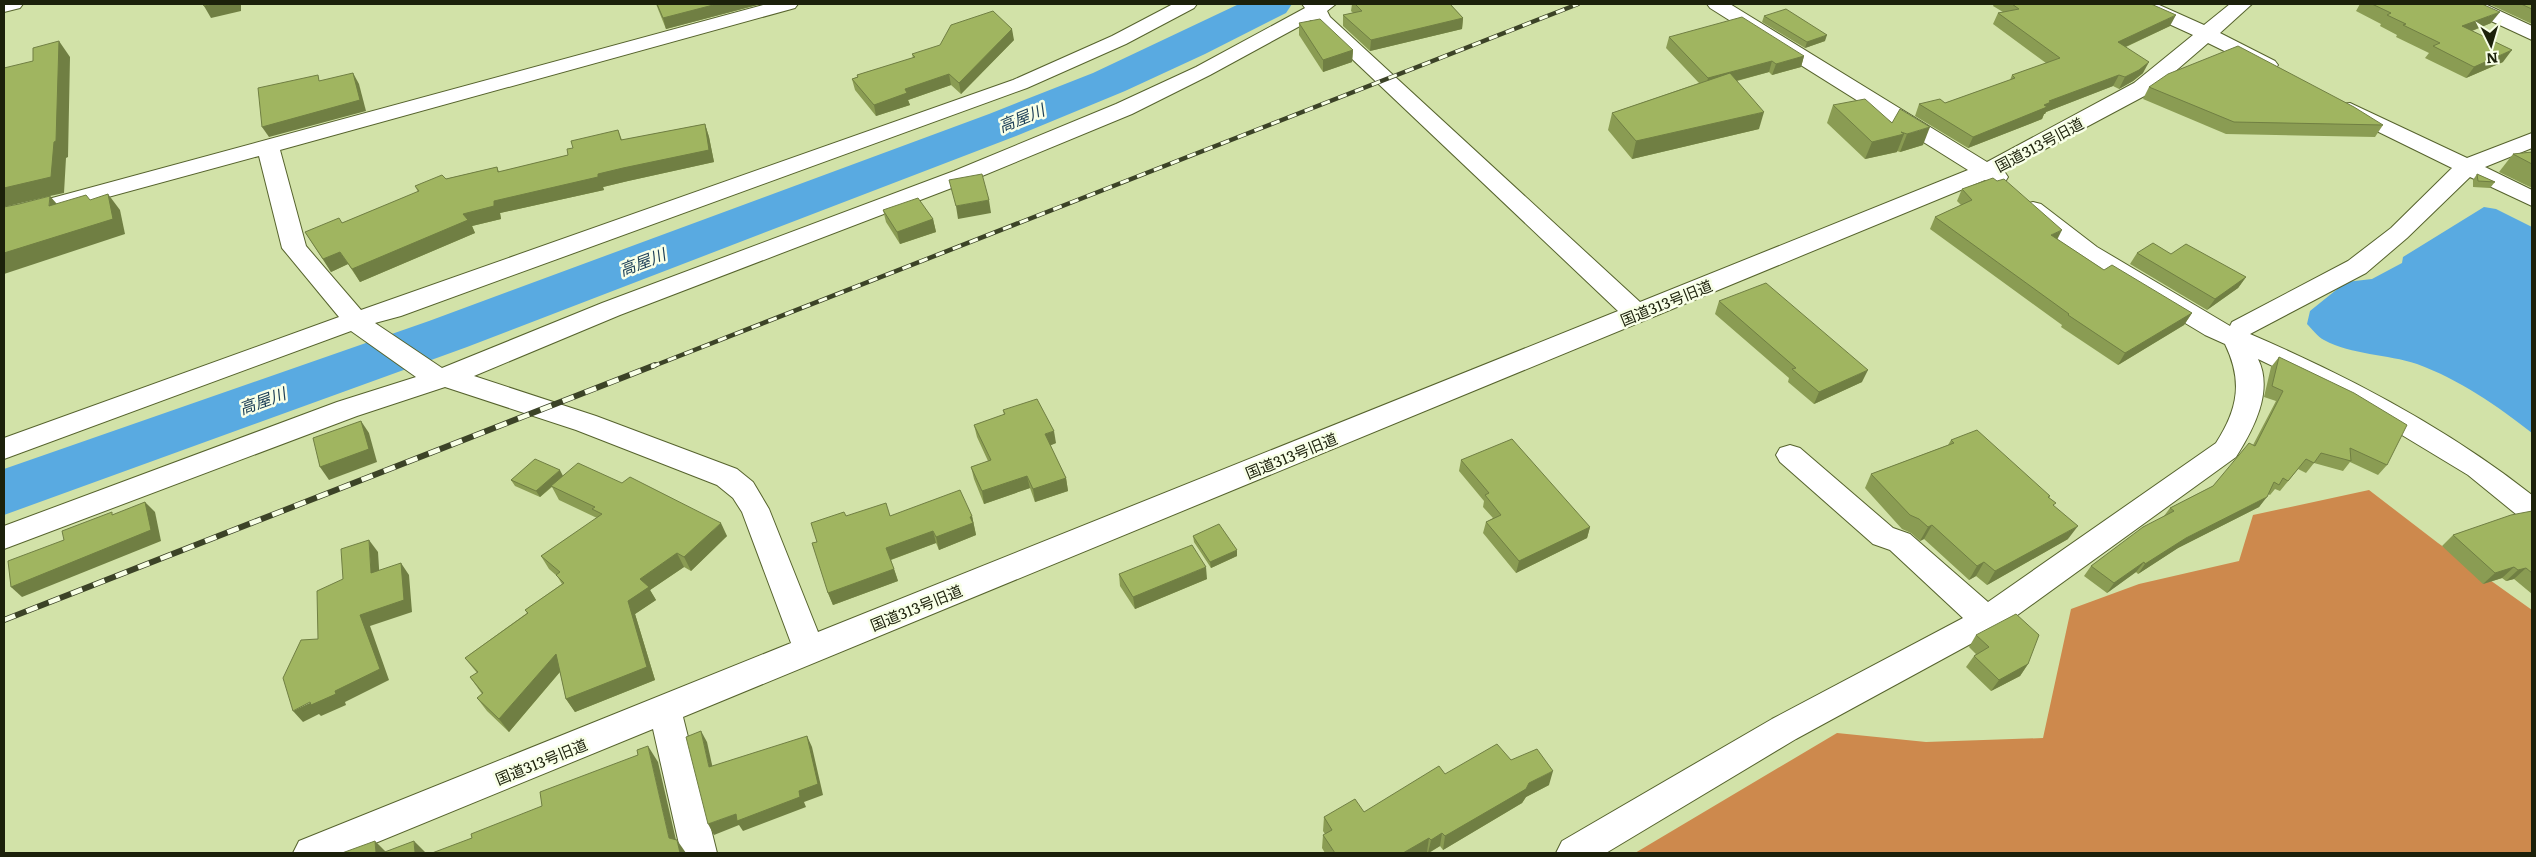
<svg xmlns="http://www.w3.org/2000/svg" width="2536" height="857" font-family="Literata,'Noto Sans JP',serif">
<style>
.forest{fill:#cd894d}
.water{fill:#59aae1}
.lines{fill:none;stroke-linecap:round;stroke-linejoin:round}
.river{fill:#59aae1;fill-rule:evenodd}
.minor-casing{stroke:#56632d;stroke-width:2}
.highway-casing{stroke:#56632d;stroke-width:2}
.minor{fill:#fff;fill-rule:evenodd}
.highway{fill:#fff;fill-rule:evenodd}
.rail-far1-casing{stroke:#3c4327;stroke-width:4.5}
.rail-casing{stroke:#3c4327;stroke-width:6}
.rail-far1{stroke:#f8ffe7;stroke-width:3;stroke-dasharray:9;stroke-linecap:butt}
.rail{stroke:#f8ffe7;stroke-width:4.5;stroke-dasharray:12;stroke-linecap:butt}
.wall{fill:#8a9c53}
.shaded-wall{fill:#707f43}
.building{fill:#a0b560;stroke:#707f43}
.labels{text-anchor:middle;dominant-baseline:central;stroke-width:5;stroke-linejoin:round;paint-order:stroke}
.street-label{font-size:15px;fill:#1c210b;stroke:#f8ffe7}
.water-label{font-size:16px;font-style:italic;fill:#1e4058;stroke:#f8ffe7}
</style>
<rect width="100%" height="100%" fill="#d2e2a8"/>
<path class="forest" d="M2369,490L2438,543L2532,610V853H1635L1837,733L1926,742L2043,738L2071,609L2139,584L2239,561L2253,515Z"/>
<path class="water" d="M2484,207L2496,209L2532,227V433C2498,406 2458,379 2417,364C2387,354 2352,355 2324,340C2318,337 2312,329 2307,324L2310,311L2346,282L2372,279L2402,263L2403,257Z"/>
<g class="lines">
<path class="river" d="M1239,4H1292L1286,13L1205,54L1125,91L1021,134L467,347L4,515V469L429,321L989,114L1093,73Z"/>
<g class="minor-casing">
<g id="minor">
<path d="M767,4H798L795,8L280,150L306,246L361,310L1013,80L1112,36L1173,4H1197L1194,8L1126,44L1027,88L401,316L375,323L442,368L602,303L954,171L1116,104L1196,67L1305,8L1302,4H1336L1327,11L1330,17L1640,302L1968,170L1710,8L1707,4H1730L1987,162L2134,83L2193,35L2134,8L2131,4H2157L2204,25L2230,4H2252L2220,33L2275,61L2278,65L2275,69L2268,71L2261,69L2208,43L2150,93L2004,171L2008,177L2005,182L1997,184L1985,180L683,717L717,853H681L653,729L351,853H293L299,841L791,643L742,512L733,498L717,485L576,430L445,387L357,416L4,549V526L337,402L416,377L351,331L4,459V438L339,317L282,248L259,156L31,218L4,223V209L30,204ZM1311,20L1618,311L818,632L769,509L753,482L737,469L596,416L474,376L620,315L970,181L1132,114L1210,75Z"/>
<path d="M2460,4H2485L2532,26V40L2463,8Z"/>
<path d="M2350,103L2467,158L2532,133V148L2485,167L2532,190V206L2470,177L2407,238L2366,273L2250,334C2350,377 2447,428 2532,495V522L2522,519L2468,475L2349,403L2258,359C2274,391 2253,430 2236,457L1998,629L1796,739L1606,853H1556L1562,841L1772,719L1963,618L1890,550L1873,544L1780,462L1776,455L1780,448L1790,445L1800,448L1893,528L1910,534L1988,602L2216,443C2238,409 2243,381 2225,344L2205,335L2079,259L2021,209L2025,204L2033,202L2041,204L2097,247L2230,326L2232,322L2348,261L2391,228L2452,168L2342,114L2339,109L2342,104Z"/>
</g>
</g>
<g class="highway-casing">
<path id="highway" d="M4,4H23L20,8L4,12Z"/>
</g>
<use href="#minor" class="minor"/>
<use href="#highway" class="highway"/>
<g class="rail-far1-casing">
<path id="rail-far1" d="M651,367L1578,4"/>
</g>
<g class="rail-casing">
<path id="rail" d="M4,620L655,365"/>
</g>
<use href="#rail-far1" class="rail-far1"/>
<use href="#rail" class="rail"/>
</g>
<g class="wall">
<path d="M656,4H761L666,29Z"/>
<path d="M1352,4H1450L1463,18L1462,29L1370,51L1343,26V15L1353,13L1351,11Z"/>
<path d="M1994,4H2151L2170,26L2126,47L2143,73L2133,81L2119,89L2113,86L2046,112L2045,114H2044L2042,119L1968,148L1915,116L1919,104L1945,103L2010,80L2012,75L2046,63L1993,24L1998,13L2003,12L1993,6Z"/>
<path d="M2360,4H2482L2491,23L2472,31L2503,62L2466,78L2425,58L2429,53L2396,37L2397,35L2380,26L2381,24L2356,11Z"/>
<path d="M2489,4H2532V24Z"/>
<path d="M1764,16L1825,41L1805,48L1762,22Z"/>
<path d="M1299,23L1353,50L1352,62L1323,72L1299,35Z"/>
<path d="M1669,37L1804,56L1801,67L1772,75L1769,72L1737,81L1759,129L1632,159L1608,130L1612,113L1699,83L1666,48Z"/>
<path d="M1014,40L961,94L951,85L908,100L910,105L876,116L855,90L852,79L857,77V75L913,58L912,54Z"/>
<path d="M2149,87L2383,125L2375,137L2226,134L2143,99Z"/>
<path d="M1833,105L1892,123L1923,145L1900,152L1897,151V152L1865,159L1827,123Z"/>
<path d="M705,124L709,137L714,162L628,181L603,187L604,190L500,213L501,219L472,226L475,233L360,282L348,264L331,272L305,232L342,223L418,192L415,186L497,167L499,172L568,155L573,148L618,130L622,140Z"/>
<path d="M2532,152V188L2499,172L2513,154Z"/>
<path d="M2477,174L2495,182L2490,188L2473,187V180Z"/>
<path d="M1962,189L2057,239L2104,270L2192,313L2184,325L2118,365L2061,327L2062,325L1930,229L1935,217L1961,205L1957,201Z"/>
<path d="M883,210L933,219L936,232L900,244L886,222Z"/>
<path d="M2137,253L2171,254L2246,277L2238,288L2207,310L2130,264Z"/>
<path d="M1719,301L1862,382L1814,404L1788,382L1789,378L1715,314Z"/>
<path d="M2279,357L2387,465L2378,475L2350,462L2343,471L2314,463L2306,473L2298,469L2280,491L2275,489L2270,495L2268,494L2259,507L2178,548L2138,574L2136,572L2107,593L2084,576L2091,566L2164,516L2170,508L2213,486L2253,445L2276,401L2264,397L2271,367Z"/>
<path d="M1003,410L1056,443L1050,445L1066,478L1068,491L1035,502L1030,488L984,504L974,479L971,467L988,461L977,437L974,425L1004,415Z"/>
<path d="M1951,440L2049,497L2054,506L2068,539L1987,585L1976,576L1969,580L1924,539L1920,541L1911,533L1902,529L1865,488L1871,474L1948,445Z"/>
<path d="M1461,460L1590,527L1587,538L1516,573L1483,533L1486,522L1493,518L1483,507L1484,501L1459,471Z"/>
<path d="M563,476L727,536L691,571L684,567L650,590L656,600L635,614L655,680L575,712L566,699L560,672L509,732L487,711L477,698L482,694L470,677L477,673L465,658L527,613L525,610L562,584L557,576L549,569L541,556L597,518L559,500L552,487L540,497L515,486L511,480Z"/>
<path d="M2532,511V594L2514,579L2506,581L2502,578L2483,584L2442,546L2453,535Z"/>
<path d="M846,516H972L976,535L939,550L936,543L891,560L898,581L833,605L828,593L817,542Z"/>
<path d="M1193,536L1237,556L1211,568L1194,542Z"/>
<path d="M1119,574L1207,579L1135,609L1120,586Z"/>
<path d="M1976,635L2028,664L2020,676L1991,691L1966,667L1974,656L1976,654L1969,647Z"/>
<path d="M1511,760L1549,785L1526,797L1522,803L1443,850L1440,846L1429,853L1427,852L1424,853H1325L1322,848L1323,835L1325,834L1323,831L1324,817L1364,812L1445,774Z"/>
</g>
<g class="shaded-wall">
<path d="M215,4H241V11L211,18L204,6Z"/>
<path d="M717,4H761L666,29L663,18Z"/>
<path d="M2500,12L2491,23L2454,38L2462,26Z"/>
<path d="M2176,15L2170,26L2112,53L2118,42Z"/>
<path d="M1463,18L1462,29L1370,51L1371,40Z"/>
<path d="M1012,29L1014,40L961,94L959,83Z"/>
<path d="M1827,35L1825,41L1805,48L1807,42Z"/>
<path d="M59,41L70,57L68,157L66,158L64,193L50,196L63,211L49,206L50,196L4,207V188Z"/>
<path d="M1353,50L1352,62L1323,72V60Z"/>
<path d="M2512,50L2503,62L2466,78L2474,67Z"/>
<path d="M1804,56L1801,67L1772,75L1776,64Z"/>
<path d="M1772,61L1769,72L1705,89L1708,78Z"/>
<path d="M2149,62L2143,73L2133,81L2119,89L2125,77Z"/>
<path d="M353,73L359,84L366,111L269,137L262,127Z"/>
<path d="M949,74L951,85L908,100L910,105L876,116L874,105L905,89Z"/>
<path d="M2119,75L2113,86L2046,112L2045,114H2044L2042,119L1968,148L1973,137L2044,105L2049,101Z"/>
<path d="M1764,112L1759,129L1632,159L1636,141Z"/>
<path d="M705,124L709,137L714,162L628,181L603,187L604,190L500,213L501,219L472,226L475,233L360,282L352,269L463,214L494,201L598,174Z"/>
<path d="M1930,127L1923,145L1900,152L1907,134Z"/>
<path d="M1904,134L1897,152L1865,159L1872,142Z"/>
<path d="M108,194L120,210L125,234L4,274V253Z"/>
<path d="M989,200L991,213L958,219L956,206Z"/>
<path d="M933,219L936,232L900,244L897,232Z"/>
<path d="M2062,230L2056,242L2051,235Z"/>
<path d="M340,252L348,264L331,272L323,259Z"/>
<path d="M2246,277L2238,288L2207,310L2215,299Z"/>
<path d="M2192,313L2184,325L2118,365L2125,353Z"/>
<path d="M1868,370L1862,382L1814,404L1819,392Z"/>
<path d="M361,421L369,433L377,462L329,480L320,467Z"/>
<path d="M1054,431L1056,443L1047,447L1045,434Z"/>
<path d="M560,470L563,476L540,497L536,491Z"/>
<path d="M1027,476L1030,488L984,504L982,491Z"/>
<path d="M1066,478L1068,491L1035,502L1033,489Z"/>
<path d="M2267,497L2259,507L2178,548L2138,574L2145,564L2186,538Z"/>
<path d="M145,502L155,512L161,541L22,597L11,587Z"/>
<path d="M972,516L976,535L939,550L936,537L970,517Z"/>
<path d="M721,523L727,536L691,571L684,557Z"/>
<path d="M1932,525L1924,539L1920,541L1928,527Z"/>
<path d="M2078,526L2068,539L1987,585L1995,571Z"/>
<path d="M1590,527L1587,538L1516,573L1519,561Z"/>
<path d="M933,531L936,543L890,560L886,548Z"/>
<path d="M369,540L378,552L380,584L371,573Z"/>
<path d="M1237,550V556L1211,568L1210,562Z"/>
<path d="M677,553L684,567L650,590L656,600L635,614L655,680L575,712L566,699L628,601L640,579Z"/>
<path d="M1984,562L1976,576L1969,580L1977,566Z"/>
<path d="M2144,562L2136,572L2107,593L2114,583Z"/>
<path d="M401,563L409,575L412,612L370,626L389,680L345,702L346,705L321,716L319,714L303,722L293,711L335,691L360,615Z"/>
<path d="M1206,567L1207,579L1135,609L1133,597Z"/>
<path d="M2514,567L2502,578L2483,584L2495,573Z"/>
<path d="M2526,568L2514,579L2506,581L2518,570Z"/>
<path d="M894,569L898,581L833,605L828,593Z"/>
<path d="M556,654L564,667L509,732L499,719Z"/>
<path d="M2028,664L2020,676L1991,691L1999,680Z"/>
<path d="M701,731L707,742L715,778L709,767Z"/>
<path d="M807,736L812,747L823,795L804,802L806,807L743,831L739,825L714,835L708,824L799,791Z"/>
<path d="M648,746L658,762L679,853L669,838Z"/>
<path d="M1553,771L1549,785L1526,797L1522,803L1443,850L1445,836L1529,783Z"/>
<path d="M1442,833L1440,846L1428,853L1431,840Z"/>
<path d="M1429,838L1427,852L1424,853H1403Z"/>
<path d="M677,840L686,853H680Z"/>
<path d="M375,841L387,853H376Z"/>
<path d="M414,841L426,853H415Z"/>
</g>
<g class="building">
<path d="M203,4H215L204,6Z"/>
<path d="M657,4H717L663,18Z"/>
<path d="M1355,4H1450L1463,18L1371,40L1343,15L1362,11Z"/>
<path d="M2012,4H2151L2176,15L2118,42L2149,62L2139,70L2125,77L2119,75L2049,101L2051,102L2044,105L2047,107L1973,137L1919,104L1940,99L1945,103L2015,78L2012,75L2060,58L1998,13L2019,9Z"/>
<path d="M2372,4H2482L2500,12L2462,26L2512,50L2474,67L2433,46L2440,43L2403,25L2406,24L2387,15L2391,13Z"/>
<path d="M2521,4H2532V9Z"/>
<path d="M1786,9L1827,35L1807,42L1764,16Z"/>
<path d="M993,11L1012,29L959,83L949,74L905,89L907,93L874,105L852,79L858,77L857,75L915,57L912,54L940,45L951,25Z"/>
<path d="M1742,17L1804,56L1776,64L1772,61L1708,78L1669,37Z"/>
<path d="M1320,19L1353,50L1323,60L1299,23Z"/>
<path d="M59,41L56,141L54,142L51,177L4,188V68L33,61V48Z"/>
<path d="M2238,46L2354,107L2383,125L2234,122L2149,87L2168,74Z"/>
<path d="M353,73L360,100L262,127L258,88L318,75L319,81Z"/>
<path d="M1730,73L1764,112L1636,141L1612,113Z"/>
<path d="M1865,99L1892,123L1900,109L1930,127L1907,134L1901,132L1904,134L1872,142L1833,105Z"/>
<path d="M705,124L709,150L623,168L598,174V177L494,201V206L463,214L468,220L352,269L340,252L323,259L305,232L339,218L342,223L419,191L415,186L442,175L446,179L497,167L498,172L568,155L567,149L573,148L571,141L618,130L621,140Z"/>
<path d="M2532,152V164L2513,154Z"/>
<path d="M982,174L989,200L956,206L949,180Z"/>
<path d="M2477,174L2495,182L2478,181Z"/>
<path d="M1993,178L1997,181L2004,179L2062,230L2051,235L2104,270L2112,265L2192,313L2125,353L2068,315L2069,314L1935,217L1972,200L1962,189Z"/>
<path d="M108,194L113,219L4,253V207L19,204L50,196L49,206L86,195L90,200Z"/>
<path d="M918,198L933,219L897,232L883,210Z"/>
<path d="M2153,243L2171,254L2186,244L2246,277L2215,299L2137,253Z"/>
<path d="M1766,283L1868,370L1819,392L1792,369L1796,368L1719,301Z"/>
<path d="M2279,357L2354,393L2407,425L2387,465L2350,448L2351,461L2321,453L2314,463L2306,459L2288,481L2283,478L2279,485L2274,482L2267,497L2186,538L2145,564L2144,562L2114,583L2091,566L2143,527L2174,511L2170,508L2213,486L2249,443L2255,446L2283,391L2272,386Z"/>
<path d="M1037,399L1054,431L1045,434L1066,478L1033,489L1027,476L982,491L971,467L991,460L974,425L1005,414L1003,410Z"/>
<path d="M361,421L369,449L320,467L313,438Z"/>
<path d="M1977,430L2050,496L2048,497L2056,503L2053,505L2078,526L1995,571L1984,562L1977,566L1932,525L1928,527L1919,519L1910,515L1871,474L1954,443L1951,440Z"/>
<path d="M1512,439L1590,527L1519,561L1486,522L1501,515L1485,495L1489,493L1461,460Z"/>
<path d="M535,459L560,470L536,491L511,480Z"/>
<path d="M578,463L622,483L630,477L721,523L684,557L677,553L640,579L649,587L628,601L647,667L566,699L556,654L499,719L477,698L483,693L470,677L478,672L465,658L528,613L525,610L564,583L556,575L560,572L541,556L602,514L592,509L595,507L551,486Z"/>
<path d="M960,490L972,516L970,517L973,523L936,537L933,531L886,548L894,569L828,593L812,543L817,542L811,523L844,512L846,516L886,503L890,516Z"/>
<path d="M145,502L151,530L11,587L8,561L64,540L62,531L112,512V515Z"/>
<path d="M2532,511V573L2526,568L2518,570L2514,567L2495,573L2453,535L2511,515Z"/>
<path d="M1219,524L1237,550L1210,562L1193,536Z"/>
<path d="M369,540L371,573L401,563L404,600L360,615L380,669L335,691L336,694L311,705L310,702L293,711L283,678L301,640L318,639L317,591L343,579L341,549Z"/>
<path d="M1192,545L1206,567L1133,597L1119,574Z"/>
<path d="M2016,614L2039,635L2028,664L1999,680L1974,656L1989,647L1976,635Z"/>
<path d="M701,731L709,767L807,736L818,784L799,791L800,797L737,821L736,814L708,824L686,737Z"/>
<path d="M1497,744L1511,760L1537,749L1553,771L1529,783L1526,789L1445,836L1442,833L1431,840L1429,838L1403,853H1335L1323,835L1332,830L1324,817L1355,799L1364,812L1439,766L1445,774Z"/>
<path d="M648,746L669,838L677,840L680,853H432L472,838L471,834L542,806L540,792L638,755L637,750Z"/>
<path d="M375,841L376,853H342Z"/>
<path d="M414,841L415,853H382Z"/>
</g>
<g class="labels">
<g class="street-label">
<text transform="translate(2039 144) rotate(-28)">国道313号旧道</text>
<text transform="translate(1666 302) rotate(-22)">国道313号旧道</text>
<text transform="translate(1291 455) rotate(-22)">国道313号旧道</text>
<text transform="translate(916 607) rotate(-22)">国道313号旧道</text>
<text transform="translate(541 761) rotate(-22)">国道313号旧道</text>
</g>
<g class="water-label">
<text transform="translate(1021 117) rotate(-22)">高屋川</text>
<text transform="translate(642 261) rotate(-21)">高屋川</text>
<text transform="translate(262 400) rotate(-20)">高屋川</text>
</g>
</g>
<rect width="2536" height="857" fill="none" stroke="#1c210b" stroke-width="10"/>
<g transform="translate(2491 45) rotate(175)" stroke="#f8ffe7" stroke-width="4" paint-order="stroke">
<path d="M0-4L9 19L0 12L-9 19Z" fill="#1c210b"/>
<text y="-8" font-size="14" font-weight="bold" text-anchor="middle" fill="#1c210b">N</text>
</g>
</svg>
